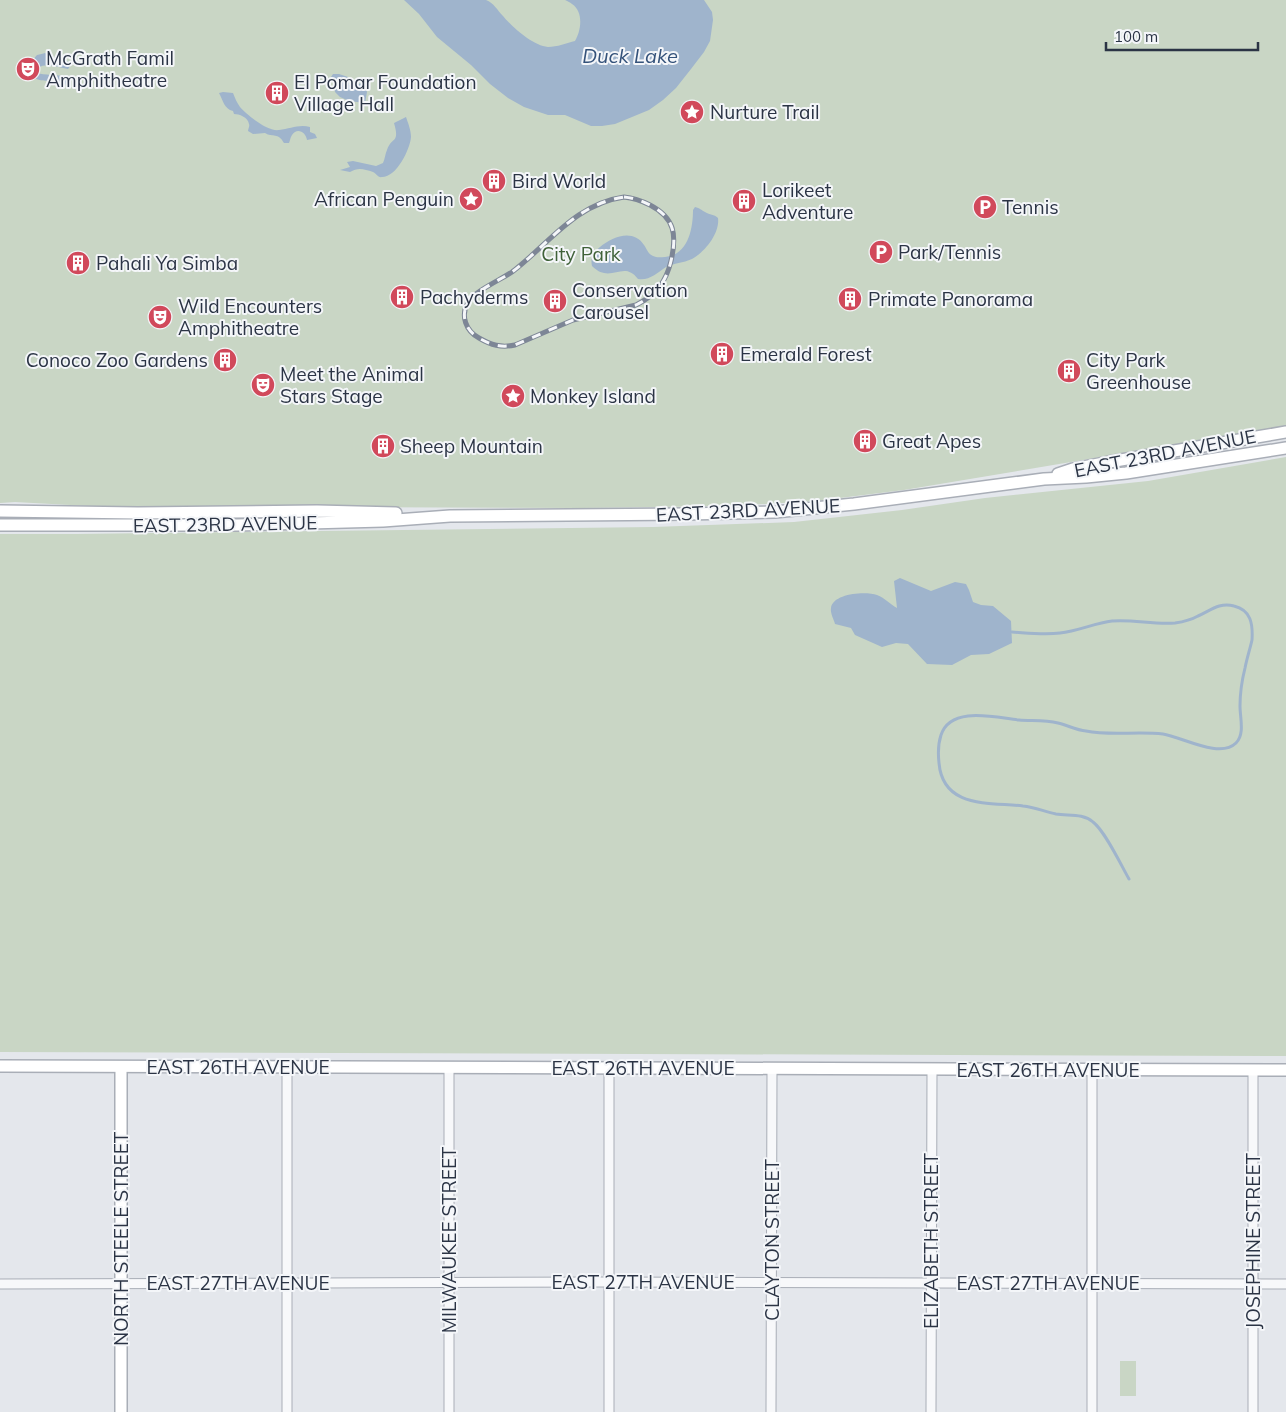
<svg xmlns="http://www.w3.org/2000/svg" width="1286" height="1412" font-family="Mulish,sans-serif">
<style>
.green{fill:#c9d6c5}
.water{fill:#9fb4cc}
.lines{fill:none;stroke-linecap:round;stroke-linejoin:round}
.stream{stroke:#9fb4cc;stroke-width:3}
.street-casing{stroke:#a9aeb7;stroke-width:11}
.secondary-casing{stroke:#a9aeb7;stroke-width:14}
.street{stroke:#f7f8fa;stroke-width:9}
.secondary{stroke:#fff;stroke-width:11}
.rail-casing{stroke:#7d8696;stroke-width:5}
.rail{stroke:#f4f6f9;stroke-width:3;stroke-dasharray:9;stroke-linecap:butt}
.labels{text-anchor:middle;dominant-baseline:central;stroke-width:4;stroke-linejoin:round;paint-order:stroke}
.poi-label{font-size:19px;fill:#2b3445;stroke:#f4f6f9;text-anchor:start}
.park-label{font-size:19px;fill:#3f6138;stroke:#f4f6f9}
.street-label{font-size:19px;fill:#2b3445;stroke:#f4f6f9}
.water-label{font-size:20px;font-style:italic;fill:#34527a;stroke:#f4f6f9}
</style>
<rect width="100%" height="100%" fill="#e4e7ec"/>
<g class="green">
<path d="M0,0H1286V426L904,490L816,501L732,506L582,508L317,507L162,510L15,502L0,503Z"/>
<path d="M1286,457V1056L0,1052V534H77L653,527L794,522L902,510L985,498L1148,481Z"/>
<rect x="1120" y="1361" width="16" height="35"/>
</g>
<g class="water">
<path d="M404,0H486C494,3 497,10 503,16C512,27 533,46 548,47C557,47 567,43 575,41C581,31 584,12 572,4C570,2 567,1 565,0H704L712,12L713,20L710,41L704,52L691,69L676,88L663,100L649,110L615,124L602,126H591L565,115H548L524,107L508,98L490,84L471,65L437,37L419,14Z"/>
<path d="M45,53L54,58L60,57L66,60L71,65L68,69C59,68 47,62 38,68V73C43,75 58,75 65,76L67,80L65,86H62L59,84C54,84 52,82 48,81C43,80 39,81 35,78C30,74 31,60 37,55C40,54 43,54 45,53Z"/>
<path d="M333,74H339L348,77L349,85H357L364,82L368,85L366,89L367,92L365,103L349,101L340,97L335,92L334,84L331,77Z"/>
<path d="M223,92L233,93C235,98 237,103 240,107C247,115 268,132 279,130C290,129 299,124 310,127V132L315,134L317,138L307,140C306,132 297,127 292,135C290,138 290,141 289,143H284C278,132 273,138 265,133L253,134L248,131C248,129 250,126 249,124C248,117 239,114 234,114L233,111C224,109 223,100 219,93Z"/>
<path d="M406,117C408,123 411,130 411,137C410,149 397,177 382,177C378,178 376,173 373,172C364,169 358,167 350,172L340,170L350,167L347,162L353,161L376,166L383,163C385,159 385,154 387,150C392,136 400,144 394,123Z"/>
<path d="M695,207C700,208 701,210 705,212C710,215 714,214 718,218C720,233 705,252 692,259C683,263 674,263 666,267C657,273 649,281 638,279C623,259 611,285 592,266C590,257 594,252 600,247C612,237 633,228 644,245C647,249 648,254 653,256C657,258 661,257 665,257C688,255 693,229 693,210Z"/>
<path d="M900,578L931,591L955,582L966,584L969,590L973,602L981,605L993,606L1011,621L1012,643L989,654L971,655L952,665L927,664L908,644L896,643L882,647L855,635L851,628L835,624C834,620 830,613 831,608C833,593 866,591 877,595C885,598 890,604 897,608L894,581Z"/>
</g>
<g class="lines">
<path class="stream" d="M1012,632C1028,633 1044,635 1060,633C1078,631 1095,623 1112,621C1133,619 1154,625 1175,623C1182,622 1191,620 1198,616C1210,611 1219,602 1234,606C1251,610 1253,624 1252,640C1250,649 1247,658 1245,668C1242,680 1240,693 1240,706C1240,718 1245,734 1236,743C1220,759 1182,737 1163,734C1137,731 1110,736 1086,731C1076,730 1067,725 1058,723C1045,720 1032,721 1019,720C997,718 951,705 941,735C938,744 938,754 939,763C943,809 990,802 1023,806C1035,807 1045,812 1056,814C1069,816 1083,813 1093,822C1105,831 1121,865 1129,879"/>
<g class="street-casing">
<g id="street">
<path d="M287,1067V1412"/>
<path d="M0,1284L609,1282L1286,1284"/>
<path d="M449,1412V1068"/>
<path d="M609,1412V1068"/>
<path d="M771,1412L772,1069"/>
<path d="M931,1412L932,1069"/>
<path d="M1092,1412V1070"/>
<path d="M1253,1412V1070"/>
</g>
</g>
<g class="secondary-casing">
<g id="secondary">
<path d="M1058,474L1073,469L1109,462L1286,432"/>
<path d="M0,511L138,513L317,511L396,513"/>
<path d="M0,525H237L383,521L450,516L688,514L775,512L854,504L1044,479L1086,477L1126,473L1286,448"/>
<path d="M0,1066L1286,1070"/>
<path d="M121,1412V1067"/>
</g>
</g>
<use href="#street" class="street"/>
<use href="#secondary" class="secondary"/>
<g class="rail-casing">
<path id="rail" d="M624,197C634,198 642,201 650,205C675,218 677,235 671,261C666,282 656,295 636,305L573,320L515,345C501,348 491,345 479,338C466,331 460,316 468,302C475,291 500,280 512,272C549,244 575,204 624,197Z"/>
</g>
<use href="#rail" class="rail"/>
</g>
<defs>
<g id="theatre-disc" transform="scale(1.25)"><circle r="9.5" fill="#d1495b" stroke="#f4f6f9"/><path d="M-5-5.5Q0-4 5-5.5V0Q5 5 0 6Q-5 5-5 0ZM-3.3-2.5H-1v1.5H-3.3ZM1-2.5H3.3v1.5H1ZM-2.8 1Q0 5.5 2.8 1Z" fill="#fff"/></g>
<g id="building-disc" transform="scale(1.25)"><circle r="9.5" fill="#d1495b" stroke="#f4f6f9"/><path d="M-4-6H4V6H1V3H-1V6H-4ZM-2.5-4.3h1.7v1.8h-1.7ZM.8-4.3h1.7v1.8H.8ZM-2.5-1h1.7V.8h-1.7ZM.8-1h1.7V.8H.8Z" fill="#fff"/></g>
<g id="sight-disc" transform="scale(1.25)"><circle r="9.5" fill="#d1495b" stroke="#f4f6f9"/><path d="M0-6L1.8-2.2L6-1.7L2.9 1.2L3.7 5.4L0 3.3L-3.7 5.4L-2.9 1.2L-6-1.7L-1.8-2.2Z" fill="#fff"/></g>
<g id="parking-disc" transform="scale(1.25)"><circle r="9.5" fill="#d1495b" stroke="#f4f6f9"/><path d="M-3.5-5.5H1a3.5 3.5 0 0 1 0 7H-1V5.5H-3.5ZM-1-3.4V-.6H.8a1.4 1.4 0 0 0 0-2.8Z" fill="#fff"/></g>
</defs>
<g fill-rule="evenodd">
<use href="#theatre-disc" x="28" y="69"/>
<use href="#building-disc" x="277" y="93"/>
<use href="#sight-disc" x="692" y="112"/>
<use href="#building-disc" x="494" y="181"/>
<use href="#sight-disc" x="471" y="199"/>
<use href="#building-disc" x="744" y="201"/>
<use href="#parking-disc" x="985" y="207"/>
<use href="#parking-disc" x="881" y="252"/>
<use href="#building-disc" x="78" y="263"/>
<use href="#building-disc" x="402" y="297"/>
<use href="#building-disc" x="850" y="299"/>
<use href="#building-disc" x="555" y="301"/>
<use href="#theatre-disc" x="160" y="317"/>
<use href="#building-disc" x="722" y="354"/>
<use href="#building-disc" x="225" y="360"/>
<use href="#building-disc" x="1069" y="371"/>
<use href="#theatre-disc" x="263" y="385"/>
<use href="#sight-disc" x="513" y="396"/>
<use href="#building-disc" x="865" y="441"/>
<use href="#building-disc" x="383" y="446"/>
</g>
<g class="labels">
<g class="poi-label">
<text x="46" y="58">McGrath Famil<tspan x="46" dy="22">Amphitheatre</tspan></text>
<text x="294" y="82">El Pomar Foundation<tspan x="294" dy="22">Village Hall</tspan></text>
<text x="710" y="112">Nurture Trail</text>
<text x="512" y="181">Bird World</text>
<text x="762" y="190">Lorikeet<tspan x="762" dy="22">Adventure</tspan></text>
<text x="454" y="199" text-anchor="end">African Penguin</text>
<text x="1002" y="207">Tennis</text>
<text x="898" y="252">Park/Tennis</text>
<text x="96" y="263">Pahali Ya Simba</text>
<text x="572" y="290">Conservation<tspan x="572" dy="22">Carousel</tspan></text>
<text x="420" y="297">Pachyderms</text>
<text x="868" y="299">Primate Panorama</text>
<text x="178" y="306">Wild Encounters<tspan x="178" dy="22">Amphitheatre</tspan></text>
<text x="740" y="354">Emerald Forest</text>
<text x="208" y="360" text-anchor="end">Conoco Zoo Gardens</text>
<text x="1086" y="360">City Park<tspan x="1086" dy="22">Greenhouse</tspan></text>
<text x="280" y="374">Meet the Animal<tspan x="280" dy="22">Stars Stage</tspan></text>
<text x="530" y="396">Monkey Island</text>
<text x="882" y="441">Great Apes</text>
<text x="400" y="446">Sheep Mountain</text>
</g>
<g class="park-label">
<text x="581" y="254">City Park</text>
</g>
<g class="street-label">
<text transform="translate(1165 453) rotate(-11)">EAST 23RD AVENUE</text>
<text transform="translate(748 510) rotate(-3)">EAST 23RD AVENUE</text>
<text transform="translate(225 524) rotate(-1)">EAST 23RD AVENUE</text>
<text x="238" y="1067">EAST 26TH AVENUE</text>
<text x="643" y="1068">EAST 26TH AVENUE</text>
<text x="1048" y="1070">EAST 26TH AVENUE</text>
<text transform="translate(121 1239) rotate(-90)">NORTH STEELE STREET</text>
<text transform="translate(449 1240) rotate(-90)">MILWAUKEE STREET</text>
<text transform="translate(772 1240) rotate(-90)">CLAYTON STREET</text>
<text transform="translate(931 1241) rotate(-90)">ELIZABETH STREET</text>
<text transform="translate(1253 1241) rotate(-90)">JOSEPHINE STREET</text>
<text x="643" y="1282">EAST 27TH AVENUE</text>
<text x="238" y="1283">EAST 27TH AVENUE</text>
<text x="1048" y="1283">EAST 27TH AVENUE</text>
</g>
<g class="water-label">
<text x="630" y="55">Duck Lake</text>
</g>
</g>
<path d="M1106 42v8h152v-8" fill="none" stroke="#2b3445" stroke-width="2.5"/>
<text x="1114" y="42" font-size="15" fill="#2b3445" stroke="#f4f6f9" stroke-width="4" paint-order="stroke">100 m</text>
</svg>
